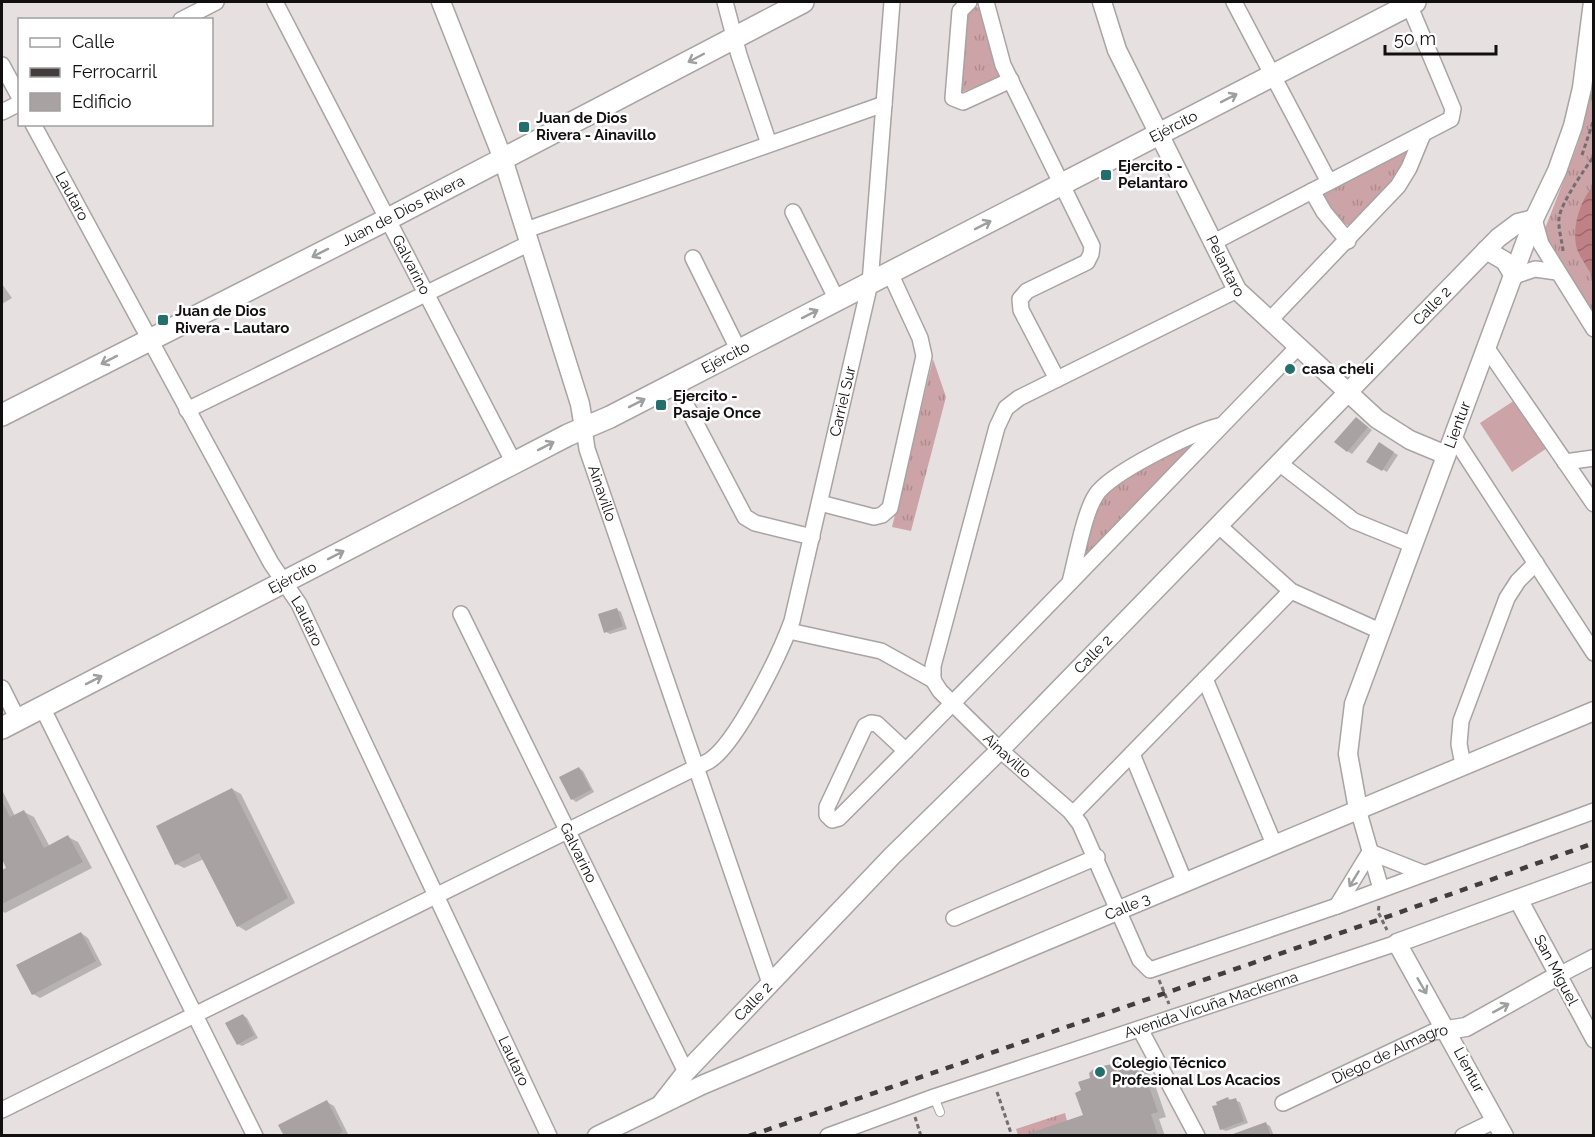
<svg xmlns="http://www.w3.org/2000/svg" width="1595" height="1137" font-family="Raleway,sans-serif">
<style>
.grass{fill:url(#grass-tufts)}
.pitch{fill:#cca3a6}
.water{fill:url(#water-waves)}
.shadow{fill:#0003}
.building{fill:#a9a2a2}
.lines{fill:none;stroke-linecap:round;stroke-linejoin:round}
.service-casing{stroke:#a9a3a3;stroke-width:10}
.minor-casing{stroke:#a9a3a3;stroke-width:18}
.tertiary-casing{stroke:#a9a3a3;stroke-width:21}
.secondary-casing{stroke:#a9a3a3;stroke-width:24}
.path{stroke:#736e6f;stroke-width:3;stroke-dasharray:4.5 3;stroke-linecap:butt}
.service{stroke:#fff;stroke-width:8}
.minor{stroke:#fff;stroke-width:15}
.tertiary{stroke:#fff;stroke-width:18}
.secondary{stroke:#fff;stroke-width:21}
.rail{stroke:#423e3e;stroke-width:4.5;stroke-dasharray:8 8;stroke-linecap:butt}
.oneway{stroke:#a09f9f}
.poi-dot{fill:#246f6e;stroke:#fff;stroke-width:2}
.labels{text-anchor:middle;dominant-baseline:central;stroke-width:5;stroke-linejoin:round;paint-order:stroke}
.poi-label{font-size:15px;font-weight:bold;fill:#120f10;stroke:#fff;text-anchor:start}
.street-label{font-size:15px;fill:#120f10;stroke:#fff}
</style>
<defs>
<pattern id="grass-tufts" width="24" height="20" patternUnits="userSpaceOnUse" patternTransform="scale(1.5)"><rect width="24" height="20" fill="#cca3a6"/><path d="M3 7l-1-3M5 7V3M7 7l1-3M15 17l-1-3M17 17v-4M19 17l1-3" fill="none" stroke="#ae8b8e"/></pattern>
<pattern id="water-waves" width="16" height="10" patternUnits="userSpaceOnUse" patternTransform="scale(1.5)"><rect width="16" height="10" fill="#c08186"/><path d="M0 5q4-4 8 0t8 0" fill="none" stroke="#9b686c"/></pattern>
</defs>
<rect width="100%" height="100%" fill="#e7e0e0"/>
<g class="grass">
<path d="M970,5L983,9L1003,76L957,94L964,15Z"/>
<path d="M1593,80V317L1547,245L1544,231L1578,144Z"/>
<path d="M1409,147L1411,150L1400,176L1352,226L1344,224L1322,199L1324,190Z"/>
<path d="M933,359L946,397L911,531L892,527Z"/>
<path d="M1199,440L1081,568L1096,506L1117,479Z"/>
<path d="M1065,1113L1067,1121L1028,1135H1018L1016,1129Z"/>
</g>
<path class="pitch" d="M1515,400L1547,448L1512,472L1480,423Z"/>
<path class="water" d="M1593,186V278C1589,269 1580,258 1577,249C1571,228 1580,201 1593,186Z"/>
<g class="shadow">
<path d="M2,284L12,298L2,304Z"/>
<path d="M1360,421L1372,430L1352,454L1347,451Z"/>
<path d="M1379,444L1398,455L1387,472L1368,461Z"/>
<path d="M616,609L621,612L627,629L610,634L606,632Z"/>
<path d="M579,768L583,771L594,792L576,802L572,799Z"/>
<path d="M232,789L241,794L295,903L246,931L238,926L204,859L184,868L176,864Z"/>
<path d="M2,790L15,816L24,812L34,817L50,847L68,837L78,842L92,868L5,913L2,911V872L8,868L2,855Z"/>
<path d="M81,933L88,938L102,965L40,998L33,994Z"/>
<path d="M243,1015L247,1018L258,1038L242,1046L238,1044Z"/>
<path d="M1119,1064L1125,1067L1133,1064L1152,1076L1166,1117L1159,1119L1165,1136H1028L1085,1116Z"/>
<path d="M1228,1099L1240,1102L1248,1123L1226,1131L1221,1129Z"/>
<path d="M327,1102L334,1106L349,1136H285Z"/>
<path d="M1266,1124L1270,1126L1274,1136H1250Z"/>
</g>
<g class="building">
<path d="M1356,417L1368,427L1347,452L1334,442Z"/>
<path d="M1379,442L1394,452L1382,471L1366,462Z"/>
<path d="M617,608L623,626L604,633L598,614Z"/>
<path d="M579,767L591,790L571,800L559,777Z"/>
<path d="M232,788L288,898L237,927L199,853L175,865L156,826Z"/>
<path d="M2,801L10,817L24,810L44,848L68,835L83,862L2,904V870L6,868L2,859Z"/>
<path d="M81,932L96,961L32,995L16,965Z"/>
<path d="M243,1014L254,1035L237,1045L225,1023Z"/>
<path d="M1120,1062L1121,1067L1133,1063L1137,1072L1143,1070L1158,1112L1151,1114L1158,1136H1030V1133L1083,1115L1075,1093L1081,1090L1078,1082L1090,1078L1089,1073L1095,1068Z"/>
<path d="M1228,1097L1229,1100L1236,1098L1244,1121L1220,1130L1212,1106L1217,1105L1216,1102Z"/>
<path d="M327,1100L343,1132L335,1136H284L278,1125Z"/>
<path d="M1266,1122L1271,1136H1233V1134Z"/>
</g>
<g class="lines">
<g class="service-casing">
<path id="service" d="M934,1097L940,1112"/>
</g>
<g class="minor-casing">
<g id="minor">
<path id="s1" d="M275,2L514,463"/>
<path d="M725,2L739,55L769,144"/>
<path d="M969,2L960,11L953,98L963,102L1011,80"/>
<path d="M986,2L1003,65L1092,246L1091,254L1087,262L1027,291L1020,299L1021,310L1057,379"/>
<path d="M1234,2L1329,182"/>
<path d="M181,20L216,2"/>
<path d="M2,65L20,98"/>
<path d="M2,112L20,103"/>
<path id="s2" d="M33,124L271,563L299,604L549,1136"/>
<path d="M1312,191L1324,212L1348,241"/>
<path d="M793,212L837,300"/>
<path d="M1534,219L1541,244L1594,329"/>
<path d="M526,230L884,104"/>
<path d="M1212,243L1451,119L1453,109L1408,2"/>
<path d="M693,258L739,351"/>
<path d="M1514,276L1535,269L1557,272"/>
<path d="M1269,321L1398,186L1409,168L1423,134"/>
<path d="M1486,347L1594,504"/>
<path d="M675,384L745,517L755,523L812,537"/>
<path d="M187,410L530,243"/>
<path id="s3" d="M584,428L587,449L770,983"/>
<path d="M1453,436L1594,653"/>
<path d="M1565,462L1594,458"/>
<path d="M1279,463L1354,521L1413,545"/>
<path d="M820,503L874,517L882,515L890,508L924,356L920,338L890,273"/>
<path d="M1218,525L1291,591L1380,631"/>
<path d="M1070,582C1076,560 1084,513 1096,495C1110,473 1192,433 1219,426"/>
<path id="s4" d="M461,614L686,1072"/>
<path id="s5" d="M789,631L881,651L933,680L940,691L1000,750L1070,811L1080,824L1140,960L1150,970L1337,906L1594,811"/>
<path d="M1205,679L1274,844"/>
<path d="M933,680V666L997,427L1006,408L1019,398L1237,290"/>
<path d="M2,688L18,720"/>
<path d="M42,707L255,1136"/>
<path d="M906,751L877,724L871,723L865,726L827,807V815L832,820L839,818C994,663 1145,505 1298,347"/>
<path d="M1132,754L1185,883"/>
<path d="M1463,765L1459,744L1461,721L1507,598L1518,581L1536,563"/>
<path d="M1358,809L1381,889"/>
<path d="M1073,814L1291,591"/>
<path d="M1337,906L1370,852L1423,873"/>
<path d="M954,918L1097,857"/>
<path d="M1594,957L1559,975L1594,1040"/>
<path d="M1140,1029L1197,1136"/>
<path id="s6" d="M1283,1103L1433,1032L1447,1030"/>
<path id="s7" d="M2,1110L709,761C737,743 780,654 792,621L870,283L892,2"/>
<path id="s8" d="M828,1136L934,1097L1397,943"/>
<path d="M1463,1136L1496,1120"/>
</g>
</g>
<g class="tertiary-casing">
<g id="tertiary">
<path d="M441,2L503,159L580,404L584,428"/>
<path id="s9" d="M1102,2L1117,50L1237,290L1377,419L1410,440L1446,455"/>
<path d="M1486,250L1505,261L1514,276"/>
<path id="s10" d="M1358,809L1348,754L1354,704L1534,219L1557,171L1573,126L1582,88L1593,2"/>
<path d="M1447,1030L1466,1027L1559,975L1518,899"/>
<path id="s11" d="M661,1104L686,1072L892,856L1000,750L1498,238L1518,223L1534,219"/>
<path id="s12" d="M597,1136L702,1085L1594,711"/>
<path d="M1504,1136L1397,943L1594,871"/>
</g>
</g>
<g class="secondary-casing">
<g id="secondary">
<path id="s13" d="M2,415L388,219L803,2"/>
<path id="s14" d="M2,728L568,435L610,417L1415,2"/>
</g>
</g>
<g class="path">
<path d="M1582,155L1594,119"/>
<path d="M1563,251C1562,240 1558,229 1559,218C1561,203 1584,170 1594,156"/>
<path d="M1379,906L1378,912L1387,930"/>
<path d="M1159,980L1169,1004"/>
<path d="M997,1092L1012,1136"/>
<path d="M915,1117L921,1136"/>
<path d="M568,1136V1135"/>
</g>
<use href="#service" class="service"/>
<use href="#minor" class="minor"/>
<use href="#tertiary" class="tertiary"/>
<use href="#secondary" class="secondary"/>
<path class="rail" d="M749,1136L1381,919L1594,843"/>
</g>
<defs><path id="oneway-shaft" d="M-6 0H5M1.5-3L5.5 0L1.5 3" fill="none" stroke-width="1.6" stroke-linecap="round" stroke-linejoin="round" transform="scale(1.5)"/></defs>
<g class="oneway">
<use href="#oneway-shaft" transform="translate(696 58) rotate(152)"/>
<use href="#oneway-shaft" transform="translate(1229 98) rotate(-27)"/>
<use href="#oneway-shaft" transform="translate(983 225) rotate(-27)"/>
<use href="#oneway-shaft" transform="translate(320 253) rotate(153)"/>
<use href="#oneway-shaft" transform="translate(810 314) rotate(-27)"/>
<use href="#oneway-shaft" transform="translate(109 360) rotate(153)"/>
<use href="#oneway-shaft" transform="translate(637 403) rotate(-27)"/>
<use href="#oneway-shaft" transform="translate(546 446) rotate(-27)"/>
<use href="#oneway-shaft" transform="translate(336 555) rotate(-27)"/>
<use href="#oneway-shaft" transform="translate(94 680) rotate(-27)"/>
<use href="#oneway-shaft" transform="translate(1354 879) rotate(121)"/>
<use href="#oneway-shaft" transform="translate(1422 986) rotate(60)"/>
<use href="#oneway-shaft" transform="translate(1501 1008) rotate(-29)"/>
</g>
<g class="poi-dot">
<rect x="518" y="121" width="12" height="12" rx="3"/>
<rect x="1100" y="169" width="12" height="12" rx="3"/>
<rect x="157" y="314" width="12" height="12" rx="3"/>
<circle cx="1290" cy="369" r="6"/>
<rect x="655" y="399" width="12" height="12" rx="3"/>
<circle cx="1100" cy="1072" r="6"/>
</g>
<g class="labels">
<g class="poi-label">
<text x="536" y="118">Juan de Dios<tspan x="536" dy="17">Rivera - Ainavillo</tspan></text>
<text x="1118" y="166">Ejercito -<tspan x="1118" dy="17">Pelantaro</tspan></text>
<text x="175" y="311">Juan de Dios<tspan x="175" dy="17">Rivera - Lautaro</tspan></text>
<text x="1302" y="369">casa cheli</text>
<text x="673" y="396">Ejercito -<tspan x="673" dy="17">Pasaje Once</tspan></text>
<text x="1112" y="1063">Colegio Técnico<tspan x="1112" dy="17">Profesional Los Acacios</tspan></text>
</g>
<g class="street-label">
<text stroke="none"><textPath href="#s14" startOffset="1317">Ejército</textPath></text>
<text stroke="none"><textPath href="#s2" startOffset="82">Lautaro</textPath></text>
<text stroke="none"><textPath href="#s13" startOffset="450">Juan de Dios Rivera</textPath></text>
<text stroke="none"><textPath href="#s1" startOffset="296">Galvarino</textPath></text>
<text stroke="none"><textPath href="#s9" startOffset="292">Pelantaro</textPath></text>
<text stroke="none"><textPath href="#s11" startOffset="1110">Calle 2</textPath></text>
<text stroke="none"><textPath href="#s14" startOffset="813">Ejército</textPath></text>
<text stroke="none"><textPath href="#s7" startOffset="1178">Carriel Sur</textPath></text>
<text stroke="none"><textPath href="#s10" startOffset="404">Lientur</textPath></text>
<text stroke="none"><textPath href="#s3" startOffset="68">Ainavillo</textPath></text>
<text stroke="none"><textPath href="#s14" startOffset="327">Ejército</textPath></text>
<text stroke="none"><textPath href="#s2" startOffset="568">Lautaro</textPath></text>
<text stroke="none"><textPath href="#s11" startOffset="624">Calle 2</textPath></text>
<text stroke="none"><textPath href="#s5" startOffset="260">Ainavillo</textPath></text>
<text stroke="none"><textPath href="#s4" startOffset="266">Galvarino</textPath></text>
<text stroke="none"><textPath href="#s12" startOffset="578">Calle 3</textPath></text>
<text transform="translate(1556 970) rotate(62)">San Miguel</text>
<text stroke="none"><textPath href="#s11" startOffset="138">Calle 2</textPath></text>
<text stroke="none"><textPath href="#s8" startOffset="405">Avenida Vicuña Mackenna</textPath></text>
<text stroke="none"><textPath href="#s6" startOffset="118">Diego de Almagro</textPath></text>
<text stroke="none"><textPath href="#s2" startOffset="1054">Lautaro</textPath></text>
<text transform="translate(1469 1070) rotate(62)">Lientur</text>
</g>
</g>
<rect width="1595" height="1137" fill="none" stroke="#120f10" stroke-width="6"/>
<rect x="18" y="18" width="195" height="108" fill="#ffffff" stroke="#a09f9f" stroke-width="1.5"/>
<rect x="30" y="38" width="30" height="9" fill="#ffffff" stroke="#a09f9f" stroke-width="1.5"/>
<text x="72" y="48" font-size="18" fill="#120f10">Calle</text>
<rect x="30" y="68" width="30" height="9" fill="#423e3e" stroke="#a09f9f" stroke-width="1.5"/>
<text x="72" y="78" font-size="18" fill="#120f10">Ferrocarril</text>
<rect x="30" y="93" width="30" height="18" fill="#a9a2a2" stroke="#a09f9f" stroke-width="1.5"/>
<text x="72" y="108" font-size="18" fill="#120f10">Edificio</text>
<path d="M1385 45v9h111v-9" fill="none" stroke="#120f10" stroke-width="3"/>
<text x="1394" y="45" font-size="18" fill="#120f10" stroke="#ffffff" stroke-width="4.5" paint-order="stroke">50 m</text>
</svg>
